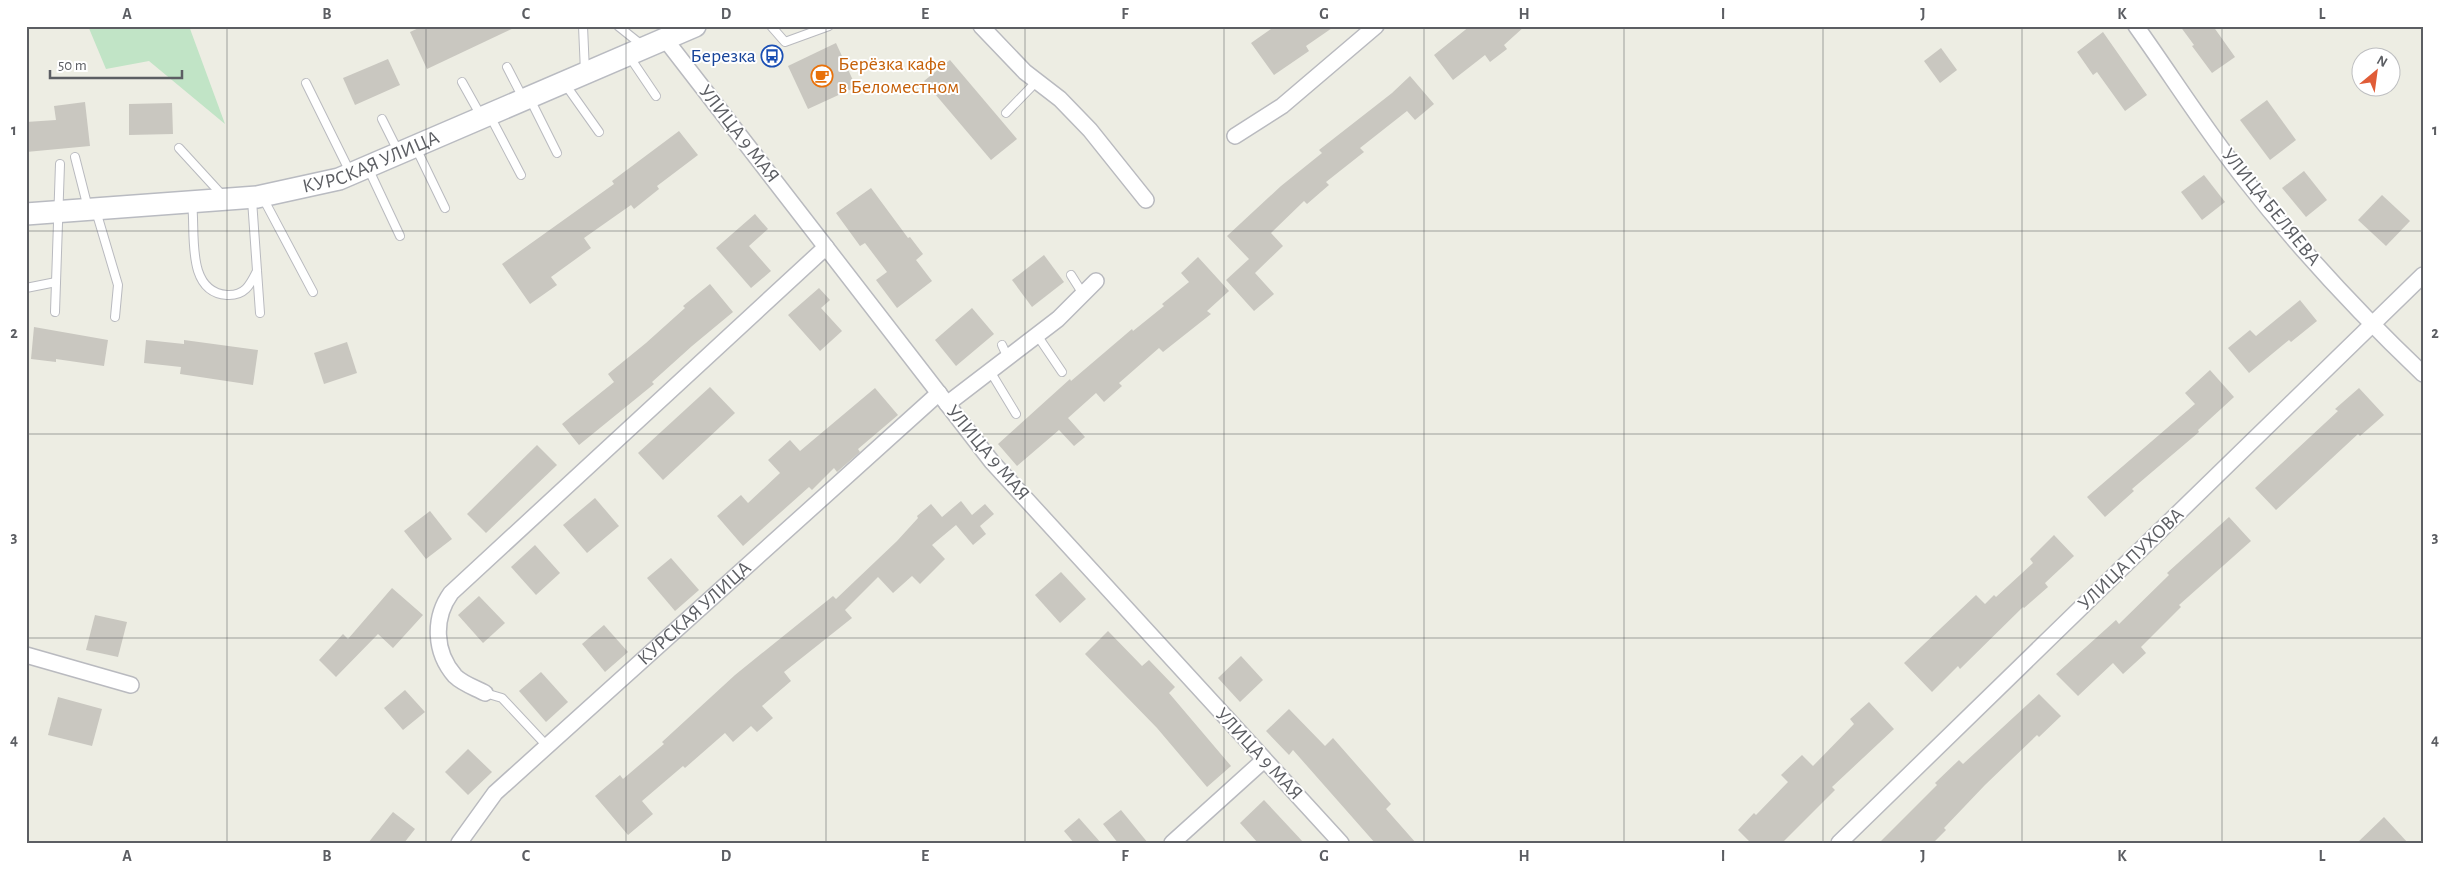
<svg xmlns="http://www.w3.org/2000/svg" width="2449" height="869" font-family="'Alegreya Sans',sans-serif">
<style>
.green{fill:#c1e4c6}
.building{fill:#c9c7c0}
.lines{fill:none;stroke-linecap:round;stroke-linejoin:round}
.lane-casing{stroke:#b9babf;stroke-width:10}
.street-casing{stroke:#b9babf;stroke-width:18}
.secondary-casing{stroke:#b9bbc1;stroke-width:24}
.lane{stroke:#fff;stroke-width:8}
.street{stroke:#fff;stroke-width:15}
.secondary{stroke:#fff;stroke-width:21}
.grid{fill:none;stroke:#5c5e63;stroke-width:1;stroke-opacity:0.55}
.labels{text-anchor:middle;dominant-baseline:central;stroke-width:4;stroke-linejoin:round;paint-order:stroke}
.transit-label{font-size:20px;fill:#164399;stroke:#fff;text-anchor:end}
.food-label{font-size:20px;fill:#c56008;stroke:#fff;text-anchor:start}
.street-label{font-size:20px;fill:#5c5e63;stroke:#fff}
.neatline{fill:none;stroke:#5c5e63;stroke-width:2}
.grid-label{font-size:16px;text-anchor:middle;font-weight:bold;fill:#5c5e63}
</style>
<rect width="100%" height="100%" fill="#edede3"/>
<path class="green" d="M88,26H189L225,124L149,61L106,69Z"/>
<g class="building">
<path d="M423,26H518L427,69L410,32Z"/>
<path d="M1275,26H1335L1306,46L1309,51L1274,75L1251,43Z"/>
<path d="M1470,26H1525L1504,45L1507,49L1490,62L1485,55L1453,80L1434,55Z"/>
<path d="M2180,26H2213L2235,57L2212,73L2192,46L2194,45Z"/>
<path d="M2103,32L2147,95L2125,111L2097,72L2093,75L2077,52Z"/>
<path d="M836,43L856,87L808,109L788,66Z"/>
<path d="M1941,48L1957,70L1940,83L1924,61Z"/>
<path d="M388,59L400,85L355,105L343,78Z"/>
<path d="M950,60L1017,139L991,160L924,81Z"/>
<path d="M1410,76L1434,104L1415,120L1407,111L1360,148L1364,152L1326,182L1329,185L1307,204L1304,201L1271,233L1283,246L1255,273L1274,294L1254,311L1226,280L1249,259L1227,236L1281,186L1322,153L1319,150L1392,93Z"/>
<path d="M2267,100L2296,140L2270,160L2240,120Z"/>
<path d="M85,102L90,146L26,152V122L56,120L54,106Z"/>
<path d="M172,103L173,134L129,135V104Z"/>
<path d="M679,131L698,155L657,186L659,189L634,209L631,205L584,238L591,248L551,277L557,285L530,304L502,264L614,184L612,181Z"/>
<path d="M2304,171L2327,200L2306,217L2282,188Z"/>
<path d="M2204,175L2225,202L2202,220L2181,192Z"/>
<path d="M871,188L908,238L910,237L923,254L916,260L932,281L897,308L876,280L887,272L865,243L860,246L836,213Z"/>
<path d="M2382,195L2410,221L2386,246L2358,220Z"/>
<path d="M755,214L768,229L749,246L771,271L751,288L716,248Z"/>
<path d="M1044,255L1064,282L1032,307L1012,280Z"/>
<path d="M1198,257L1229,291L1207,311L1211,314L1163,352L1159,348L1119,383L1122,386L1104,402L1096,393L1068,418L1085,437L1074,446L1059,430L1017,466L998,444L1070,379L1071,381L1132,329L1133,331L1164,306L1162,304L1189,282L1181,273Z"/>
<path d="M710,284L733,312L692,346L652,382L654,384L579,445L562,424L614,382L608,374L646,343L685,308L683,306Z"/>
<path d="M819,288L830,300L821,308L842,331L820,351L788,315Z"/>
<path d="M2300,300L2317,321L2291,342L2289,340L2249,373L2228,348L2250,330L2256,336Z"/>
<path d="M972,308L994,334L956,366L935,340Z"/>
<path d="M34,327L108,340L104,366L56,359V362L31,359Z"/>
<path d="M146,340L184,344V340L258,350L253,385L180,374L181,367L144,363Z"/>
<path d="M347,342L357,373L324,384L314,353Z"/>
<path d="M2210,370L2234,397L2198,430L2199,432L2132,489L2134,491L2105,517L2087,497L2195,404L2185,393Z"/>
<path d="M710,387L735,413L663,480L638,453Z"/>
<path d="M875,388L898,415L858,449L860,452L837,472L834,468L812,490L809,487L743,546L717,516L741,495L748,503L780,473L768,460L790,440L800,451Z"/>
<path d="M2359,388L2384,415L2360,436L2358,434L2276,510L2255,488L2338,411L2335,409Z"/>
<path d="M537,445L557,465L486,533L467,514Z"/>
<path d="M595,498L619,526L587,553L563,525Z"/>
<path d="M961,501L972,515L985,504L994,514L980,526L986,534L973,545L956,525L932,545L945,559L920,584L912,576L893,593L878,577L845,610L852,618L784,672L791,681L762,706L773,718L757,732L751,726L733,742L725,733L685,768L683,766L642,801L653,814L628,835L595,796L620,775L623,779L664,744L662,742L735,675L833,596L836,599L897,541L918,518L917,516L931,504L942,517Z"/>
<path d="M430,511L452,539L426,559L404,531Z"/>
<path d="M2229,517L2251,541L2179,605L2181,607L2141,647L2146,653L2123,674L2113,663L2078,696L2056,674L2116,620L2119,624L2169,575L2167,573Z"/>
<path d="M2054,535L2074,556L2045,583L2048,587L2024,608L2023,607L1960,669L1958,666L1932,692L1904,663L1976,595L1985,604L1994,595L1996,597L2033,563L2030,559Z"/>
<path d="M535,545L560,573L536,595L511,567Z"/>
<path d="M671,558L699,590L675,611L647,578Z"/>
<path d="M1061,572L1086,599L1060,623L1035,595Z"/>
<path d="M392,588L423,615L393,648L378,634L336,677L319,660L343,634L348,639Z"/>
<path d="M479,596L505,623L483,643L458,615Z"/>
<path d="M95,615L127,622L118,657L86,650Z"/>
<path d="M604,625L628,652L605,672L582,644Z"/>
<path d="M1108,631L1142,666L1149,660L1175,687L1169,693L1231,766L1207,787L1157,728L1085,654Z"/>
<path d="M1241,656L1263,680L1240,702L1218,678Z"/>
<path d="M541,672L568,702L546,722L519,691Z"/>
<path d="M405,690L425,712L403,730L384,708Z"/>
<path d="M2039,694L2061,716L2039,737L2037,735L1985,785L1944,828L1946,830L1933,843H1879L1937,785L1935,783L1959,760L1963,764Z"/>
<path d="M58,697L102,709L92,746L48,735Z"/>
<path d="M1869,702L1894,729L1832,787L1835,790L1782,843H1751L1738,830L1754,813L1756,815L1788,782L1781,775L1802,755L1813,766L1854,724L1850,719Z"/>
<path d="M1289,709L1325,746L1333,738L1391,804L1386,809L1416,843H1375L1293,750L1289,755L1266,731Z"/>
<path d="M468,749L492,772L468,795L445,772Z"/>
<path d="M1264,800L1304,843H1258L1240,823Z"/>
<path d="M1121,810L1148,843H1118L1103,824Z"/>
<path d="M393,812L415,829L404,843H368Z"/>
<path d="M2384,817L2408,843H2357Z"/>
<path d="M1079,818L1101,843H1074L1064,831Z"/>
</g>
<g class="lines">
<g class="lane-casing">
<g id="lane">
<path d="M583,26L585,72"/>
<path d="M618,26L643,46"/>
<path d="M771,26L785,42L829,26"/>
<path d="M629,56L656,96"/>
<path d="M507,67L523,98"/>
<path d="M462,82L481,116"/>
<path d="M306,83L350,172"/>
<path d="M565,84L599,132"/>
<path d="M530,99L557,153"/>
<path d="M1006,113L1037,81"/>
<path d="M490,116L521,175"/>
<path d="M382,119L398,151"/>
<path d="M179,148L223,196"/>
<path d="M416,148L445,208"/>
<path d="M75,157L88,208"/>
<path d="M368,168L400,236"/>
<path d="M263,198L313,292"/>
<path d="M252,200L260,313"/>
<path d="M192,203C196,232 185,292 227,295C245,296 250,285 257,271"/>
<path d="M96,211L118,285L115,317"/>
<path d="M1071,275L1083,294"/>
<path d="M26,288L56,282"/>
<path d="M55,312L60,164"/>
<path d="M1037,335L1062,372"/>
<path d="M1002,345L1008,358"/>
<path d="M990,371L1016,414"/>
<path d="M485,693L502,698L547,746"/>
</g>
</g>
<g class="street-casing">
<g id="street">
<path d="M981,26L1025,72L1060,99L1090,130L1146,200"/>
<path d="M2136,26C2173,78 2207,132 2246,181C2300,250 2360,314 2423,374"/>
<path d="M665,39L992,462L1341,843"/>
<path d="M1235,136L1282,106L1376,26"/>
<path d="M947,404L1058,319L1096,281"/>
<path d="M26,655L131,685"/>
<path d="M485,693C476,688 463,684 455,676C434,652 433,618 451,593L826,247"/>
<path id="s1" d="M459,843L495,793L939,393"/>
<path d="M1172,843L1264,760"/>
<path d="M1839,843L2423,275"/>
</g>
</g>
<g class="secondary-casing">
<g id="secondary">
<path id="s2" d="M26,214L257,197L339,179L695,26"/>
</g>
</g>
<use href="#lane" class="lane"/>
<use href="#street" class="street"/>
<use href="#secondary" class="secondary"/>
</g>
<path class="grid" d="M227,26V843M426,26V843M626,26V843M826,26V843M1025,26V843M1224,26V843M1424,26V843M1624,26V843M1823,26V843M2022,26V843M2222,26V843M26,231H2423M26,434H2423M26,638H2423"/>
<defs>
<g id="bus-ring" transform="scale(1.125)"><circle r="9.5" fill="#fff" stroke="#1a4fb4" stroke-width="1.5"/><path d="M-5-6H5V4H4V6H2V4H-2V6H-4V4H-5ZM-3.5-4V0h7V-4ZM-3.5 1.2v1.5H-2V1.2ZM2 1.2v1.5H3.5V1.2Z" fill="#1a4fb4"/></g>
<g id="cafe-ring" transform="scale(1.125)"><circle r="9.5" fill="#fff" stroke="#e8710a" stroke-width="1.5"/><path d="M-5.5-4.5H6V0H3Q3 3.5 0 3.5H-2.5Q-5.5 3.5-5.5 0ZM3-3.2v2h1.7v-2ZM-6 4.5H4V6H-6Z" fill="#e8710a"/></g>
</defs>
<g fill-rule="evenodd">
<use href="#bus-ring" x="772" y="56"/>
<use href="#cafe-ring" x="822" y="76"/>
</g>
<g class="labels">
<g class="transit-label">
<text x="756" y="56">Березка</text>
</g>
<g class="food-label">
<text x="838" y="64">Берёзка кафе<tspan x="838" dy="23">в Беломестном</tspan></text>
</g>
<g class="street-label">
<text transform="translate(739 134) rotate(52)">УЛИЦА 9 МАЯ</text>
<text stroke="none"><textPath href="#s2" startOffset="351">КУРСКАЯ УЛИЦА</textPath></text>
<text transform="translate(2271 207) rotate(51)">УЛИЦА БЕЛЯЕВА</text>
<text transform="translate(988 453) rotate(50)">УЛИЦА 9 МАЯ</text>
<text transform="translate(2131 559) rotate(-44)">УЛИЦА ПУХОВА</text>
<text stroke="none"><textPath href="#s1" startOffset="330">КУРСКАЯ УЛИЦА</textPath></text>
<text transform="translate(1259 754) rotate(47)">УЛИЦА 9 МАЯ</text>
</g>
</g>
<rect width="2449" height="869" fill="none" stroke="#ffffff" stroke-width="55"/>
<g transform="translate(2376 72) rotate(29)"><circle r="24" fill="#ffffff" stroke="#bebfc1"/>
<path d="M0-4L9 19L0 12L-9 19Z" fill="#e05c37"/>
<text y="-8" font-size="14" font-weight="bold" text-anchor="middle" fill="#5c5e63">N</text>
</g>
<path d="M50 70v8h132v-8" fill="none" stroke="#5c5e63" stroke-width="2.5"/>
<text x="58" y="70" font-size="15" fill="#5c5e63" stroke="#ffffff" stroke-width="4" paint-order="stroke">50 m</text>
<rect x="28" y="28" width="2394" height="814" class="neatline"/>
<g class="grid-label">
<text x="127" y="19">A</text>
<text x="327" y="19">B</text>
<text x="526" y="19">C</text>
<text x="726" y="19">D</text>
<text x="925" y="19">E</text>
<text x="1125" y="19">F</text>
<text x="1324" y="19">G</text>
<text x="1524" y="19">H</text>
<text x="1723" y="19">I</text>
<text x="1923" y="19">J</text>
<text x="2122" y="19">K</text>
<text x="2322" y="19">L</text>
<text x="14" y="135">1</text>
<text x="2435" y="135">1</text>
<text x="14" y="338">2</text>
<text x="2435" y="338">2</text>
<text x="14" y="542">3</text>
<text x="2435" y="542">3</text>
<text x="14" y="745">4</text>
<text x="2435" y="745">4</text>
<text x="127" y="861">A</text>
<text x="327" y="861">B</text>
<text x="526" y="861">C</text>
<text x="726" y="861">D</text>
<text x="925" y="861">E</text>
<text x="1125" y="861">F</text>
<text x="1324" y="861">G</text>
<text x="1524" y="861">H</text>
<text x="1723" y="861">I</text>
<text x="1923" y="861">J</text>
<text x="2122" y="861">K</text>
<text x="2322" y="861">L</text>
</g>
</svg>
